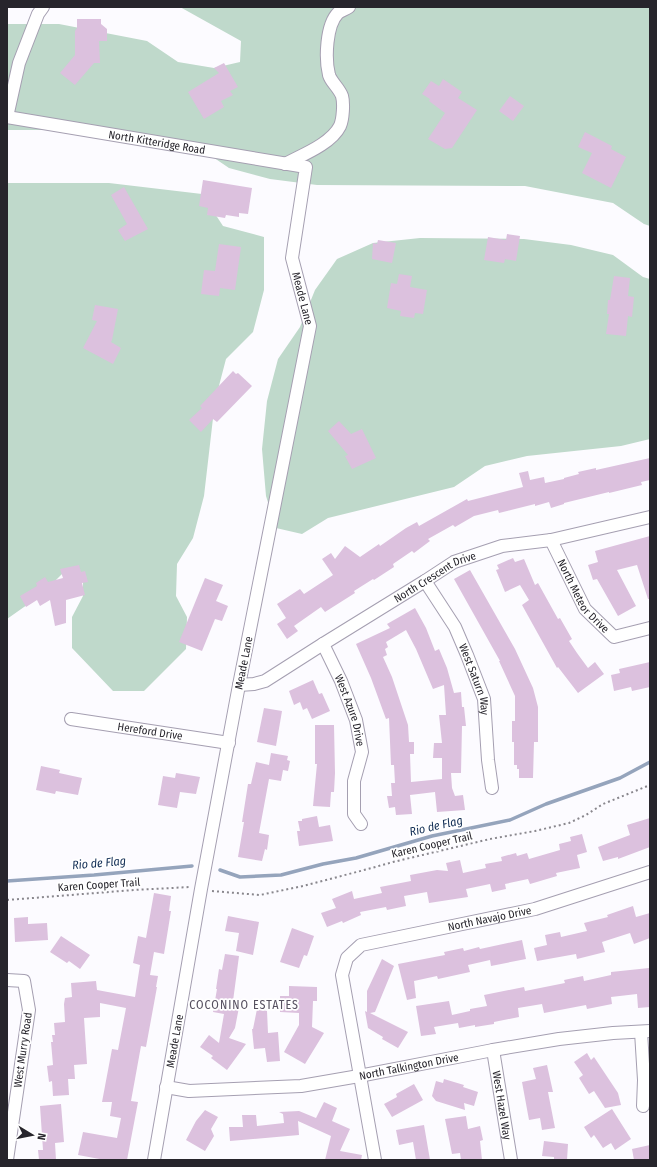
<svg xmlns="http://www.w3.org/2000/svg" width="657" height="1167" font-family="'Fira Sans Condensed',sans-serif">
<style>
.green{fill:#bfd9cb}
.lines{fill:none;stroke-linecap:round;stroke-linejoin:round}
.stream{stroke:#95a4bc;stroke-width:3.5}
.building{fill:#dcc1de;fill-rule:evenodd}
.minor-casing{stroke:#a59fb1;stroke-width:14}
.path{stroke:#89878d;stroke-width:2;stroke-dasharray:2 3;stroke-linecap:butt}
.minor{stroke:#fff;stroke-width:12}
.labels{text-anchor:middle;dominant-baseline:central;stroke-width:3.5;stroke-linejoin:round;paint-order:stroke}
.street-label{font-size:11px;fill:#27252c;stroke:#fff}
.water-label{font-size:12px;font-style:italic;fill:#112d54;stroke:#fff}
.neighbourhood-label{font-size:12px;letter-spacing:1px;fill:#554f5f;stroke:#fff}
</style>
<rect width="100%" height="100%" fill="#fcfbff"/>
<g class="green">
<path d="M180,7H650V226L644,224L613,203L525,186L317,185L270,179L229,168L198,147L110,130H7V24H59L147,41L178,62L214,68L240,62L241,41Z"/>
<path d="M7,183H109L202,194L223,226L264,237V290L253,332L226,359L215,401L204,496L193,538L177,564L176,596L187,617L186,649L144,691H113L72,648V617L83,596V575L62,574L41,595L7,619Z"/>
<path d="M420,238L524,239L571,245L613,255L643,277L650,279V439L621,446L527,456L485,466L454,487L328,518L302,534L276,528L266,496L262,449L267,401L278,359L300,327L315,290L337,259L373,243Z"/>
</g>
<g class="lines">
<g class="stream">
<path d="M220,870L240,877L281,875L323,864L356,858L432,836L510,820L546,804L620,778L650,762"/>
<path d="M7,881L94,875L192,866"/>
</g>
</g>
<g class="building">
<path d="M77,19H101V24L107,29V41H99L100,63H94L75,85L60,73L75,55V31L77,28Z"/>
<path d="M224,63L238,87L230,91L233,95L221,101L224,107L204,119L188,92L219,73L214,68Z"/>
<path d="M443,79L462,92L458,98L477,110L452,148L445,149L428,139L445,113L429,101L430,99L422,94L431,81L439,86Z"/>
<path d="M510,96L524,106L513,121L499,111Z"/>
<path d="M585,132L612,146L611,149L626,157L611,188L582,173L592,153L578,147Z"/>
<path d="M203,180L252,188L248,214L239,213V217L226,215L225,218L207,215L208,208L199,206Z"/>
<path d="M124,187L148,229L125,241L118,230L127,224L111,195Z"/>
<path d="M507,234L520,236L516,261L505,259L504,263L484,260L488,237L506,240Z"/>
<path d="M378,240L396,243L392,263L372,259L373,243L377,244Z"/>
<path d="M219,244L241,247L235,290L220,288L219,296L201,294L204,270L215,271Z"/>
<path d="M399,274L412,276L410,287L427,290L423,314L415,313L414,318L400,316L401,311L387,308L391,283L397,284Z"/>
<path d="M614,276L630,278L628,296L634,297L632,317L628,316L626,336L606,334L609,314H607L608,300H610Z"/>
<path d="M95,305L118,309L112,340L111,342L121,348L113,364L83,348L97,321L92,320Z"/>
<path d="M233,371L236,374L238,373L252,386L217,422L213,419L201,432L189,420L202,408L200,406Z"/>
<path d="M339,421L351,434L362,429L376,458L352,469L345,456L348,455L328,431Z"/>
<path d="M650,458V480L641,482L642,485L609,493V492L564,503V504L551,508L549,502L535,506V504L499,513L498,510L474,516L455,527L453,525L428,539L430,541L414,553L412,551L393,564L394,567L374,580L373,579L354,591L355,593L325,612L321,607L294,626L298,631L287,639L277,624L286,618L277,604L300,589L304,594L333,575L322,559L331,553L335,559L345,546L360,557L379,544L380,546L406,528L417,522L419,526L467,499L468,501L523,487L519,473L528,471L530,480L544,477L545,483L564,479V478L579,474L578,472L596,468V470Z"/>
<path d="M650,536V599H648L637,565L617,570L636,606L618,616L597,579L593,580L588,565L598,562L595,551Z"/>
<path d="M513,558L515,562L524,559L535,585L538,583L558,619L560,618L572,639L569,641L577,653L588,668L595,662L604,674L578,693L558,667L557,668L522,605L529,600L520,585L505,592L496,570L499,569L497,565Z"/>
<path d="M79,565L81,572L85,571L88,582L82,583L85,595L66,600V623L55,626L50,600L40,606L37,600L26,607L20,596L37,586L36,583L45,577L48,582L63,578L60,569Z"/>
<path d="M470,570L515,649L533,688L538,707V742H534L533,778H519V769H517V765H514V742H512V721H515V696L499,661H500L454,579Z"/>
<path d="M205,578L223,585L216,601L228,606L222,621L215,619L202,651L179,642Z"/>
<path d="M415,608L426,628L435,651L439,649L447,668L454,693L461,692L462,707H464L466,726H462L461,773H451L452,788L455,796L463,795L465,810L437,812L435,792L410,795L412,814L396,815L395,807L389,808L387,796H392L391,783H395L394,765H391L389,718L386,719L371,678L356,644L390,628L387,624ZM406,630L416,649L433,689L444,685L446,715H439L442,743H434L433,758H442V779L411,782L410,754H414V742H409L408,725L392,677L383,657L387,655L385,649L388,647L386,642Z"/>
<path d="M650,662V687L632,691L631,687L614,691L611,675L620,673L619,669Z"/>
<path d="M313,680L319,694L322,693L330,711L312,719L307,708L303,710L300,702L294,705L289,691Z"/>
<path d="M264,708L282,711L276,746L257,742Z"/>
<path d="M315,725H334L335,773L334,792H331L330,807L313,806L317,764H315Z"/>
<path d="M271,753L288,756L287,760L290,761L288,771L283,770L281,781L269,779L259,833L269,835L267,850L265,849L262,861L238,857L244,822H242L248,784H251L256,762L269,765Z"/>
<path d="M41,766L60,770L59,773L82,778L78,795L56,791L55,794L36,790Z"/>
<path d="M176,773L200,777L196,794L180,792L177,808L158,805L163,776L175,778Z"/>
<path d="M317,816L319,827L330,825L333,841L299,846L297,831H300L298,821H302V819Z"/>
<path d="M650,818V847L618,859V857L603,861L598,847L630,835L627,825Z"/>
<path d="M582,834L587,852L577,855L580,868L556,873L557,876L530,884L528,879L505,884L506,889L492,892L490,884L466,889L468,897L429,903L427,892L404,896L406,906L387,910L386,907L360,912L361,915L343,923L342,921L327,927L321,913L336,908L332,899L352,891L354,899L382,893L380,887L411,881L410,875L437,870L448,871L446,863L460,860L463,873L486,868L485,864L502,861L501,857L516,853L517,856L527,853L529,859L560,850L559,844L571,841L570,837Z"/>
<path d="M154,893L171,896L169,911H171L164,954L154,952L150,975L158,976L156,987H157L146,1047L141,1046L131,1101L138,1102L127,1160H105L78,1155L83,1132L117,1138L121,1118L110,1116L112,1102H102L112,1049L118,1050L126,1008L100,1003V1017L84,1018L87,1064L74,1065L75,1079H68L69,1095L53,1096L52,1081L49,1082L47,1066L53,1065L51,1042H53L52,1035H55L54,1023L65,1022L64,1004L65,998L72,997L71,983L96,981L97,990L135,997L140,965L133,963L138,936L146,938Z"/>
<path d="M633,906L636,917L650,913V938L634,944L630,933L602,942L605,952L577,959L576,954L537,961L534,948L547,945L545,935L560,932L561,937L587,931L584,923L608,917L607,915Z"/>
<path d="M228,916L259,922L253,955L236,951L239,933L225,931Z"/>
<path d="M28,917V924L47,923L48,940L15,942L14,918Z"/>
<path d="M292,928L314,936L307,956L304,955L299,968L280,962Z"/>
<path d="M61,936L90,955L80,969L69,961L67,963L50,952Z"/>
<path d="M522,940L526,959L491,966L490,960L468,965L470,972L438,979L437,976L414,981L416,998L407,1000L398,964L445,955L444,952L463,948L464,951L479,947L480,949Z"/>
<path d="M225,954L239,956L233,1001L240,1002L235,1028L229,1038L246,1044L227,1070L211,1058L213,1056L200,1047L209,1035L219,1043L224,1014L213,1012L217,989H216L219,969L222,970Z"/>
<path d="M382,959L394,966L375,1012L370,1013L408,1032L398,1048L382,1039L383,1037L368,1028L365,1011L367,1012V991Z"/>
<path d="M649,968L650,1007L638,1008L637,994L611,997L612,1004L587,1009L586,1005L544,1013L542,1004L518,1008L519,1017L494,1022V1024L475,1027V1025L459,1028L458,1023L434,1027L436,1034L421,1036L416,1006L449,1001L452,1015L470,1011V1009L487,1006L484,995L524,987L525,991L565,983L564,980L583,976L584,981L611,975V972Z"/>
<path d="M289,986L317,987V1001H313L312,1027L324,1033L305,1064L284,1052L299,1025V1013L280,1012V996H289Z"/>
<path d="M257,1009L267,1011L268,1033L278,1032L280,1061L267,1062L265,1048L254,1049L252,1029H253Z"/>
<path d="M587,1053L591,1060L594,1057L618,1093L621,1105L605,1108L594,1091L589,1094L579,1078L583,1075L574,1062Z"/>
<path d="M547,1065L553,1092H548L555,1128L542,1130L540,1118L529,1120L522,1082L536,1079L533,1068Z"/>
<path d="M444,1079L464,1085L463,1087L478,1092L474,1106L464,1103L465,1110L436,1101L432,1096L436,1081L443,1083Z"/>
<path d="M414,1084L423,1100L392,1117L384,1104L397,1097L396,1094Z"/>
<path d="M324,1102L337,1108L332,1121L350,1129L340,1151L362,1155L361,1160H325L331,1136L298,1121L299,1135L230,1141L229,1127H243L242,1115H256L257,1126L284,1123L283,1114L279,1112L299,1111L316,1118Z"/>
<path d="M61,1104L64,1142L55,1143L56,1160H39L38,1150H43L40,1106Z"/>
<path d="M612,1109L631,1139L615,1150L611,1143L603,1148L594,1135L591,1138L584,1127Z"/>
<path d="M205,1110L218,1117L211,1129L214,1136L205,1151L186,1140L196,1121Z"/>
<path d="M466,1116L468,1129L480,1126L483,1140L480,1141L482,1160H461L460,1153L452,1154L445,1119Z"/>
<path d="M424,1125L430,1160H416L413,1142L399,1145L396,1130Z"/>
<path d="M544,1141L568,1144L567,1160H554V1157L542,1156Z"/>
<path d="M650,1145V1160H634L632,1149Z"/>
</g>
<g class="lines">
<g class="minor-casing">
<g id="minor">
<path id="s1" d="M7,117L306,167L292,258L310,326L239,685L201,889L154,1160"/>
<path d="M7,117L19,63L38,14L43,7"/>
<path d="M285,164C302,155 331,144 340,126C343,119 344,103 342,96C339,88 331,82 329,75C325,59 326,25 338,13C341,11 346,9 349,7"/>
<path id="s2" d="M551,540L585,609L614,637L650,628"/>
<path id="s3" d="M425,581L455,627L467,655L484,699L488,760L492,788"/>
<path id="s4" d="M323,644L341,681L356,720L362,752L354,781V814L361,824"/>
<path id="s5" d="M239,685L254,684L265,681L323,644L425,581L454,562L502,546L551,540L650,517"/>
<path id="s6" d="M71,719L229,743"/>
<path d="M7,980L24,981L29,1010L7,1160"/>
<path d="M641,1032L644,1080L643,1106"/>
<path id="s7" d="M493,1050L511,1160"/>
<path id="s8" d="M166,1087L189,1091L301,1086L359,1076L493,1050L559,1039L613,1033L650,1031"/>
<path id="s9" d="M375,1160L342,975L347,958L361,945L535,909L650,872"/>
</g>
</g>
<g class="path">
<path d="M212,891L260,895L303,886L368,869L393,862L490,839L535,831L569,823L586,815L603,804L650,785"/>
<path d="M7,900L134,890L190,887"/>
</g>
<use href="#minor" class="minor"/>
</g>
<g class="labels">
<g class="street-label">
<text stroke="none"><textPath href="#s1" startOffset="152">North Kitteridge Road</textPath></text>
<text stroke="none"><textPath href="#s1" startOffset="437">Meade Lane</textPath></text>
<text stroke="none"><textPath href="#s5" startOffset="226">North Crescent Drive</textPath></text>
<text stroke="none"><textPath href="#s2" startOffset="65">North Meteor Drive</textPath></text>
<text transform="translate(244 663) rotate(-79)">Meade Lane</text>
<text stroke="none"><textPath href="#s3" startOffset="111">West Saturn Way</textPath></text>
<text stroke="none"><textPath href="#s4" startOffset="72">West Azure Drive</textPath></text>
<text stroke="none"><textPath href="#s6" startOffset="80">Hereford Drive</textPath></text>
<text transform="translate(432 845) rotate(-13)">Karen Cooper Trail</text>
<text transform="translate(99 885) rotate(-4)">Karen Cooper Trail</text>
<text stroke="none"><textPath href="#s9" startOffset="356">North Navajo Drive</textPath></text>
<text transform="translate(175 1041) rotate(-80)">Meade Lane</text>
<text transform="translate(23 1050) rotate(-82)">West Murry Road</text>
<text stroke="none"><textPath href="#s8" startOffset="245">North Talkington Drive</textPath></text>
<text stroke="none"><textPath href="#s7" startOffset="56">West Hazel Way</textPath></text>
</g>
<g class="water-label">
<text transform="translate(436 826) rotate(-13)">Rio de Flag</text>
<text transform="translate(99 863) rotate(-5)">Rio de Flag</text>
</g>
<g class="neighbourhood-label">
<text x="244" y="1005">COCONINO ESTATES</text>
</g>
</g>
<rect width="657" height="1167" fill="none" stroke="#27252c" stroke-width="16"/>
<g transform="translate(32 1135) rotate(100)" stroke="#ffffff" stroke-width="3" paint-order="stroke">
<path d="M0-3L7 15L0 10L-7 15Z" fill="#27252c"/>
<text y="-6" font-size="11" font-weight="bold" text-anchor="middle" fill="#27252c">N</text>
</g>
</svg>
